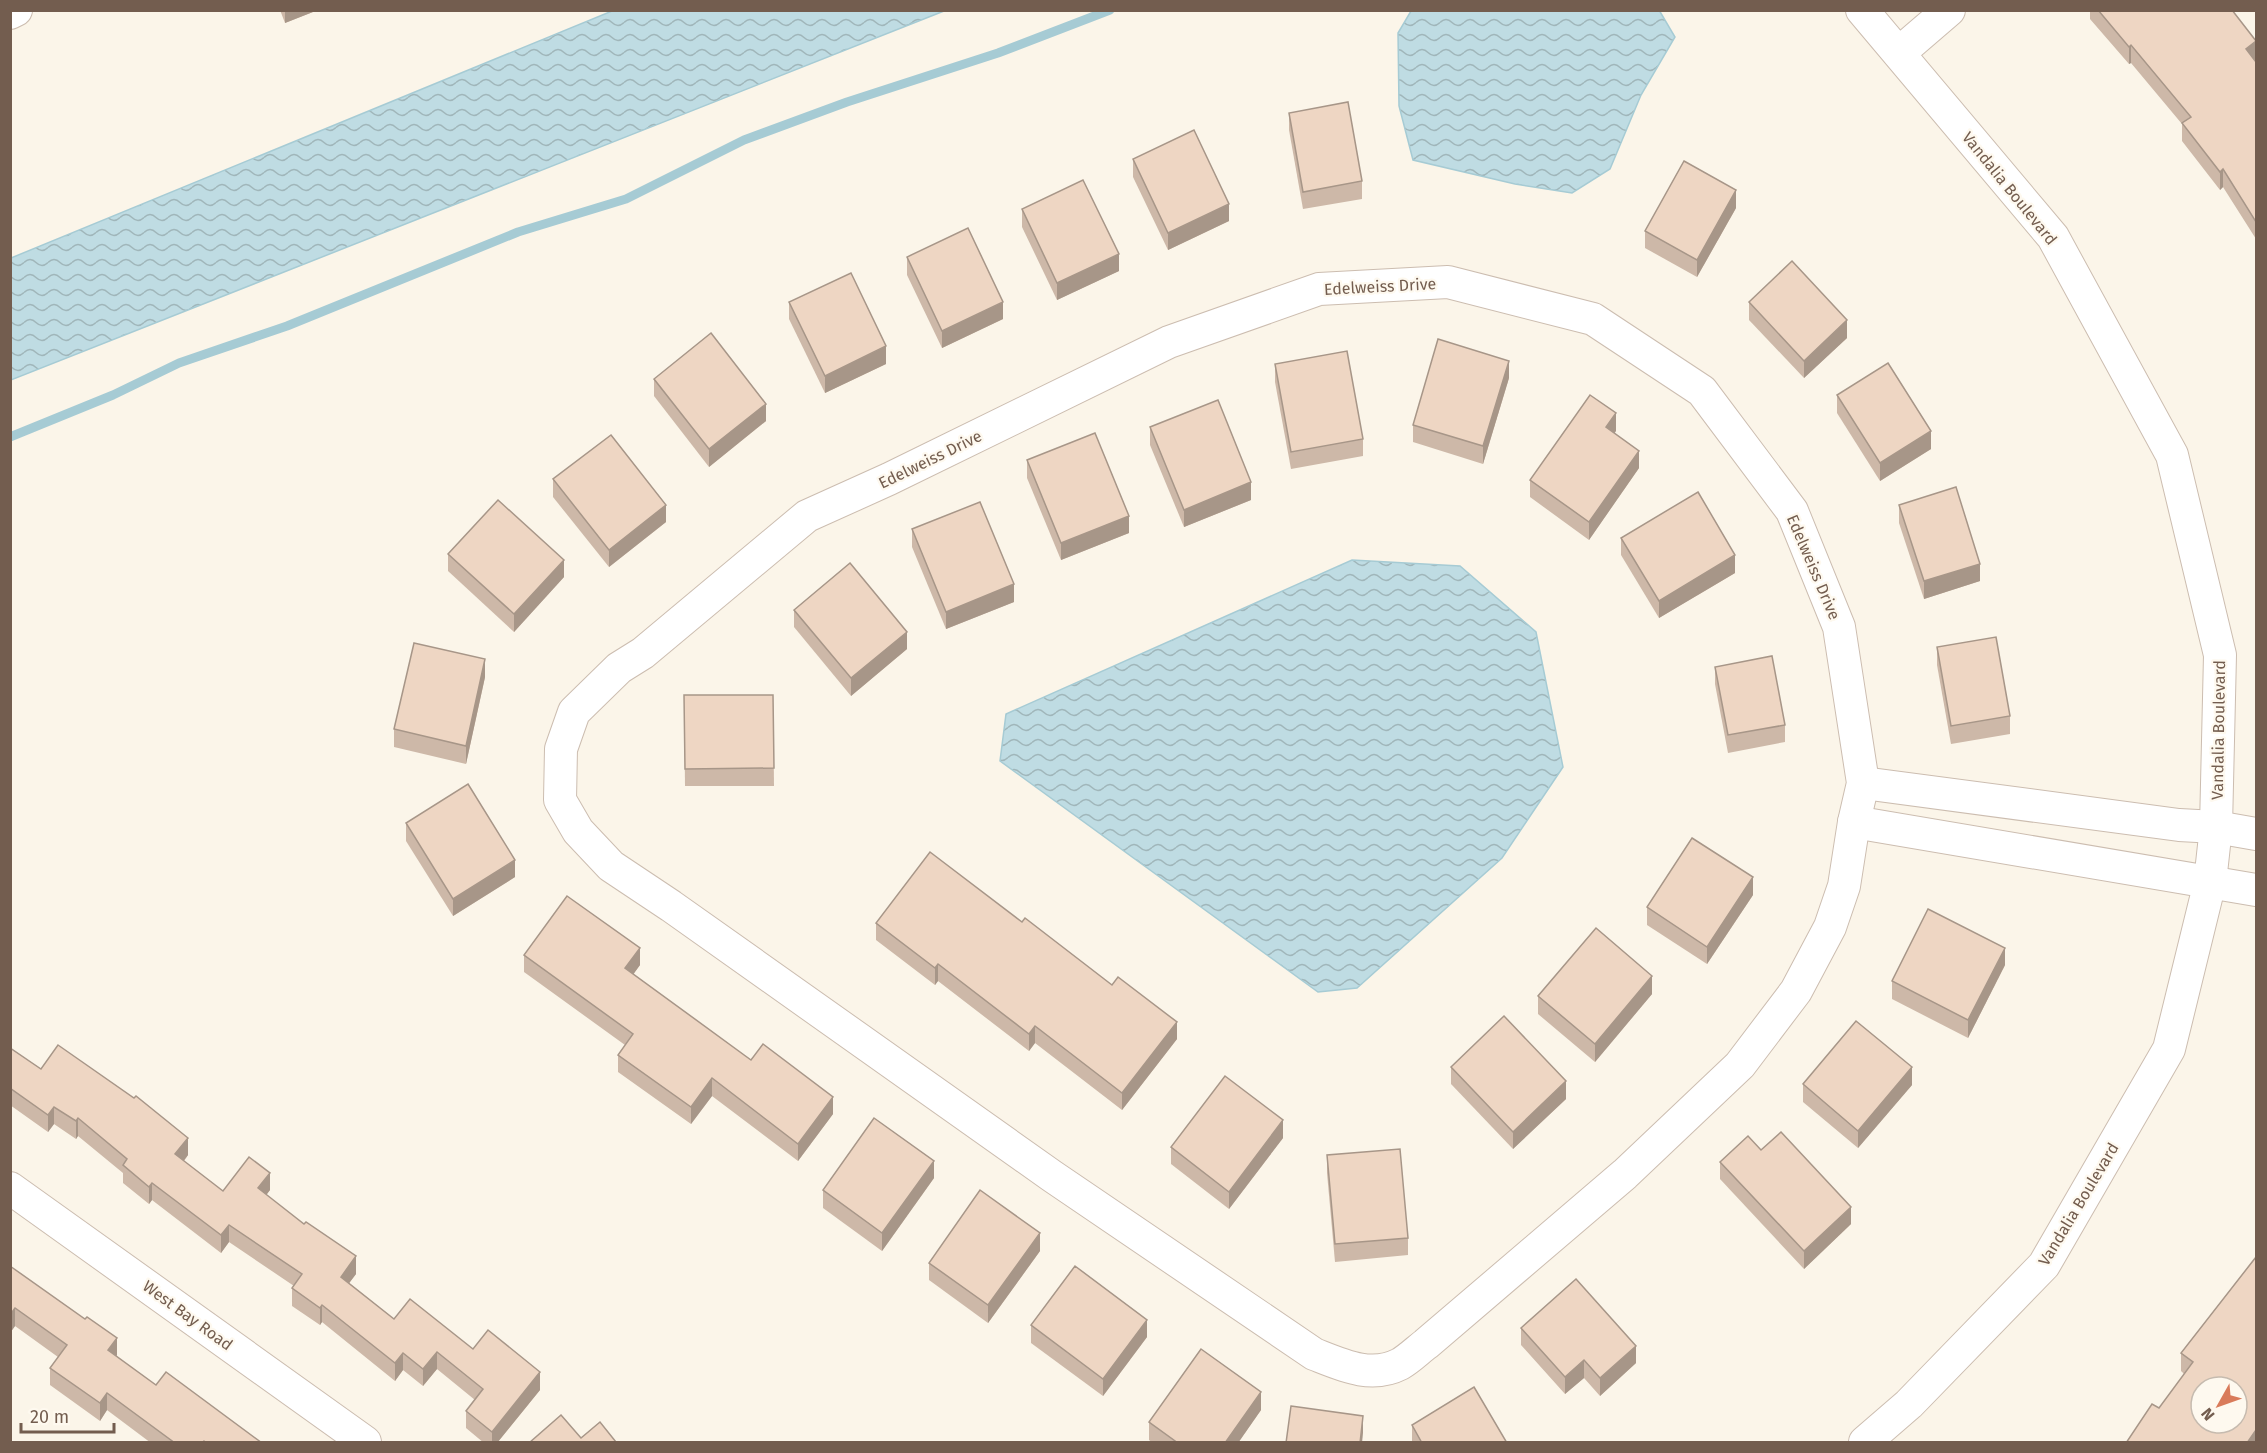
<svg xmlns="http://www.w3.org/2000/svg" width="2267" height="1453" viewBox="0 0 2267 1453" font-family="'Fira Sans',sans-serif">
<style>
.water{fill:url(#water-waves);stroke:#a6cbd4;stroke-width:1.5}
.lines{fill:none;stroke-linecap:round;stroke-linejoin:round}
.stream{stroke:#a6cbd4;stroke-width:9}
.minor-casing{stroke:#ccbdb0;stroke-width:34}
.minor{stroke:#fff;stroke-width:32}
.wall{fill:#cdb8a8}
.shaded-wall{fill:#a79688}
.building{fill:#eed6c3;stroke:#a79688;stroke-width:1.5;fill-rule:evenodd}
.labels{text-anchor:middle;stroke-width:4.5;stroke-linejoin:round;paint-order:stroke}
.street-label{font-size:16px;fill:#735d4f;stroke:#fef9ef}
</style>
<defs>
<pattern id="water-waves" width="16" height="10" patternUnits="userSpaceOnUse" patternTransform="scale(1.5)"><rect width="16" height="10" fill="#bfdce3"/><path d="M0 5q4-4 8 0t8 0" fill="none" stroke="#a0b6ba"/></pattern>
</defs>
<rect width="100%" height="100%" fill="#fbf5e9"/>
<!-- water -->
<g class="water">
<polygon points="1659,10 1675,37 1641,95 1610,169 1572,193 1515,184 1413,160 1399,106 1398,33 1411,11"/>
<polygon points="612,11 944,11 11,380 11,258"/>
<polygon points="1352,560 1460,566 1536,632 1563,767 1502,858 1357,988 1318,992 1000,761 1006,714"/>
</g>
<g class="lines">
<!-- stream -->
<polyline class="stream" points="10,437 113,395 179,363 287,326 518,232 626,199 744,140 847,102 998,53 1110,10"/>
<!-- minor casing -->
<g class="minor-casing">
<g id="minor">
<polyline points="1862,10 2053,237 2172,455 2220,655 2216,827 2210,882 2169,1049 2044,1265 1909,1404 1865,1442"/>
<polyline points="10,13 16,10"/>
<polyline points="1899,53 1949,10"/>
<path d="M1448,282L1593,319L1702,391L1792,511L1839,627L1863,783L1854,822L1844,886L1830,927L1796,991L1740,1065L1625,1174L1426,1344C1418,1350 1409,1359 1400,1364C1371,1379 1342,1365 1314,1354L1052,1176L671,906L611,866L578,831L560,800L561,749L574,712L619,668L643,653L807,516L889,479L1169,342L1319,289Z"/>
<polyline points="1863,783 2179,825 2216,827 2256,834"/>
<polyline points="1854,822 2256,890"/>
<polyline points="10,1188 365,1442"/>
</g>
</g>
<!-- minor -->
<use href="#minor" class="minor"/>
</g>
<!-- wall -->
<g class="wall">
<polygon points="280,10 318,10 285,23"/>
<polygon points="2090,10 2232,10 2256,58 2255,60 2256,62 2256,239 2223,187 2220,190 2182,141 2182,124 2131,63 2129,64 2090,19"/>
<polygon points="1289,113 1362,181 1362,199 1303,209 1289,130"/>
<polygon points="1133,159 1229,221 1168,250 1133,177"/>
<polygon points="1736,208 1697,277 1645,248 1645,231"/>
<polygon points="1022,209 1119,271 1057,300 1022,227"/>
<polygon points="907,257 1003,319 942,348 907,275"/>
<polygon points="789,302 886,364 825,393 789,319"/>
<polygon points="1749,302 1847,338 1804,378 1749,320"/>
<polygon points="1275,364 1363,439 1363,456 1291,469 1275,382"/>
<polygon points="1509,378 1483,464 1413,442 1413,425"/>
<polygon points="654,379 766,421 709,467 654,396"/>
<polygon points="1837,395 1931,449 1880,481 1837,413"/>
<polygon points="1150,427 1251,500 1184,527 1150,445"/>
<polygon points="1616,431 1614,433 1639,468 1589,540 1530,497 1530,480"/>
<polygon points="1027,460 1129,533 1061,560 1027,478"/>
<polygon points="553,479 666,522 609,567 553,497"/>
<polygon points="1899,505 1980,581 1924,599 1899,523"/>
<polygon points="912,529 1014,602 946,629 912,547"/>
<polygon points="1621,538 1735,573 1659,618 1621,555"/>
<polygon points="448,554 564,577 514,632 448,571"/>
<polygon points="794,610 907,649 851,696 794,627"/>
<polygon points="1937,647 2010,716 2010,734 1951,744 1937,665"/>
<polygon points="1715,667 1785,725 1785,742 1728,753 1715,684"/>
<polygon points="485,677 466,764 394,747 394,729"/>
<polygon points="684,695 773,695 774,786 685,786"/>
<polygon points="406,823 515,877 453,916 406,841"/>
<polygon points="1753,895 1707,964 1647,925 1647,907"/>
<polygon points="876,923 1177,1039 1122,1110 1035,1043 1029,1051 938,981 935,985 876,940"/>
<polygon points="524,955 640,965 633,974 751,1060 833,1114 798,1161 712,1096 691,1124 618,1072 618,1055 625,1045 524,972"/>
<polygon points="2005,965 1968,1038 1892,999 1892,981"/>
<polygon points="1652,994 1595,1062 1538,1014 1538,996"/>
<polygon points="10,1048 41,1069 188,1155 184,1161 223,1191 270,1190 266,1195 356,1274 349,1283 394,1319 473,1349 540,1390 497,1443 484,1443 466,1428 466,1411 475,1400 437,1369 423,1386 403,1370 395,1381 322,1322 320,1325 292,1306 292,1288 294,1286 229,1242 221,1253 152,1200 149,1204 123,1183 123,1173 78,1136 76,1139 54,1124 48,1132 10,1105"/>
<polygon points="1451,1067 1566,1099 1513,1149 1451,1084"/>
<polygon points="1803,1084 1912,1085 1858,1148 1803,1102"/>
<polygon points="1283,1138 1229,1209 1171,1164 1171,1147"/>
<polygon points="1761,1150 1851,1224 1804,1269 1720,1179 1720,1162"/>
<polygon points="1327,1155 1408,1238 1408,1255 1335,1262 1327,1173"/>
<polygon points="934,1178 882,1251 823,1208 823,1190"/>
<polygon points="1040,1251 988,1323 929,1280 929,1263"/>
<polygon points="2256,1257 2256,1443 2181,1371 2181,1353"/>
<polygon points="10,1266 117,1355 116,1356 156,1385 254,1437 262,1443 151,1443 107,1410 100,1421 50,1385 50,1368 58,1357 15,1326 10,1333"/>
<polygon points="1031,1325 1147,1337 1103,1396 1031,1343"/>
<polygon points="1521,1328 1636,1363 1600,1396 1584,1378 1565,1394 1521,1345"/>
<polygon points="1261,1410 1238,1443 1153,1443 1149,1440 1149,1422"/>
<polygon points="1412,1425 1507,1443 1412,1443"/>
</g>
<!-- shaded-wall -->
<g class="shaded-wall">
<polygon points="285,10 318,10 285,23"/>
<polygon points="2256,41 2256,58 2246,66 2246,49"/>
<polygon points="2131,45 2131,63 2129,64 2129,47"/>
<polygon points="2223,169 2223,187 2220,190 2220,172"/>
<polygon points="1736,190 1736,208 1697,277 1697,260"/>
<polygon points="1229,204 1229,221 1168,250 1168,233"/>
<polygon points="1119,254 1119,271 1057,300 1057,283"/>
<polygon points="1003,302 1003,319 942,348 942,331"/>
<polygon points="1847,320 1847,338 1804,378 1804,361"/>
<polygon points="886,346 886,364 825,393 825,376"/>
<polygon points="1509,361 1509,378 1483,464 1483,446"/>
<polygon points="766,404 766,421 709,467 709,449"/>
<polygon points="1616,413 1616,431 1606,445 1606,427"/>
<polygon points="1931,431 1931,449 1880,481 1880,463"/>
<polygon points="1639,451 1639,468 1589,540 1589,522"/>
<polygon points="1251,482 1251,500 1184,527 1184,510"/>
<polygon points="666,505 666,522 609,567 609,550"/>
<polygon points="1129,516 1129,533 1061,560 1061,543"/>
<polygon points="1735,555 1735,573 1659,618 1659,601"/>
<polygon points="564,560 564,577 514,632 514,614"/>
<polygon points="1980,564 1980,581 1924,599 1924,581"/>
<polygon points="1014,584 1014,602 946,629 946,612"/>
<polygon points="907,632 907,649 851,696 851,678"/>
<polygon points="485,659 485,677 466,764 466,746"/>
<polygon points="515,860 515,877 453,916 453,899"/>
<polygon points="1753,877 1753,895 1707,964 1707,947"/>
<polygon points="640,948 640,965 625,986 625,968"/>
<polygon points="2005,948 2005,965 1968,1038 1968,1020"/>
<polygon points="938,964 938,981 935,985 935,968"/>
<polygon points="1652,976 1652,994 1595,1062 1595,1044"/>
<polygon points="1177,1022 1177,1039 1122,1110 1122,1093"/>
<polygon points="12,1025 12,1043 10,1046 10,1028"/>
<polygon points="1035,1026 1035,1043 1029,1051 1029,1034"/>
<polygon points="1912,1067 1912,1085 1858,1148 1858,1131"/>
<polygon points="712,1078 712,1096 691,1124 691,1107"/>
<polygon points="1566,1081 1566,1099 1513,1149 1513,1132"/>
<polygon points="833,1097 833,1114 798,1161 798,1144"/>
<polygon points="54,1107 54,1124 48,1132 48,1115"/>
<polygon points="78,1118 78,1136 76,1139 76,1121"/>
<polygon points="1283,1120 1283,1138 1229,1209 1229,1192"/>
<polygon points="188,1138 188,1155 175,1172 175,1154"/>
<polygon points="934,1161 934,1178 882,1251 882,1233"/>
<polygon points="270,1173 270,1190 258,1206 258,1188"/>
<polygon points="152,1183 152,1200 149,1204 149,1187"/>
<polygon points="1851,1207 1851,1224 1804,1269 1804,1251"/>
<polygon points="229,1225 229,1242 221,1253 221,1235"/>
<polygon points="1040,1233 1040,1251 988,1323 988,1305"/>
<polygon points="356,1256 356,1274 341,1294 341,1277"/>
<polygon points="322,1305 322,1322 320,1325 320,1308"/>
<polygon points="15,1308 15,1326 10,1333 10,1315"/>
<polygon points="1147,1320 1147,1337 1103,1396 1103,1379"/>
<polygon points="117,1338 117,1355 108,1368 108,1350"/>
<polygon points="1636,1346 1636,1363 1600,1396 1600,1378"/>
<polygon points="437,1352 437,1369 423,1386 423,1369"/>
<polygon points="403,1353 403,1370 395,1381 395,1363"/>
<polygon points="1584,1360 1584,1378 1565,1394 1565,1377"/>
<polygon points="540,1372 540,1390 497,1443 492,1443 492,1432"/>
<polygon points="1261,1392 1261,1410 1238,1443 1225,1443"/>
<polygon points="107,1393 107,1410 100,1421 100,1403"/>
<polygon points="1363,1416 1363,1433 1362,1443 1360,1443"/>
<polygon points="2256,1430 2256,1443 2247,1443"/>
</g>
<!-- building -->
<g class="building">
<polygon points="2098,10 2232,10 2256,41 2246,49 2256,62 2256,222 2223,169 2220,172 2182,123 2191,117 2131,45 2129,47"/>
<polygon points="1348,102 1362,181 1303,192 1289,113"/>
<polygon points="1194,130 1229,204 1168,233 1133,159"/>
<polygon points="1684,161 1736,190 1697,260 1645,231"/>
<polygon points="1083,180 1119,254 1057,283 1022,209"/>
<polygon points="968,228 1003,302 942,331 907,257"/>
<polygon points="1792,261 1847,320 1804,361 1749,302"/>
<polygon points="851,273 886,346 825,376 789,302"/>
<polygon points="711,333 766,404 709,449 654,379"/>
<polygon points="1438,339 1509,361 1483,446 1413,425"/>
<polygon points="1347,351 1363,439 1291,452 1275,364"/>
<polygon points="1888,363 1931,431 1880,463 1837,395"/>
<polygon points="1590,395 1616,413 1606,427 1639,451 1589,522 1530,480"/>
<polygon points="1218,400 1251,482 1184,510 1150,427"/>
<polygon points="1095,433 1129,516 1061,543 1027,460"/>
<polygon points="611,435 666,505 609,550 553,479"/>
<polygon points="1956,487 1980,564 1924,581 1899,505"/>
<polygon points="1698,492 1735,555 1659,601 1621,538"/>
<polygon points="498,500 564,560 514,614 448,554"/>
<polygon points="980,502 1014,584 946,612 912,529"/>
<polygon points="850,563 907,632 851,678 794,610"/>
<polygon points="1996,637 2010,716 1951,726 1937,647"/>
<polygon points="414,643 485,659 466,746 394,729"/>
<polygon points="1772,656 1785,725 1728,735 1715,667"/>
<polygon points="684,695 773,695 774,768 685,769"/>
<polygon points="468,784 515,860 453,899 406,823"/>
<polygon points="1692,838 1753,877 1707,947 1647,907"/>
<polygon points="930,852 1022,922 1025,918 1112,985 1118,977 1177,1022 1122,1093 1035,1026 1029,1034 938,964 935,968 876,923"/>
<polygon points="567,896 640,948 625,968 751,1060 763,1044 833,1097 798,1144 712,1078 691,1107 618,1055 633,1034 524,955"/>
<polygon points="1928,909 2005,948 1968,1020 1892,981"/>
<polygon points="1596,928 1652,976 1595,1044 1538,996"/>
<polygon points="1504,1016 1566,1081 1513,1132 1451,1067"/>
<polygon points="1856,1021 1912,1067 1858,1131 1803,1084"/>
<polygon points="58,1045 134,1098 136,1096 188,1138 175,1154 223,1191 249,1157 270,1173 258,1188 304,1224 306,1222 356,1256 341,1277 394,1319 410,1299 473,1349 488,1330 540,1372 492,1432 466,1411 483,1389 437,1352 423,1369 403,1353 395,1363 322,1305 320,1308 292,1288 302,1274 229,1225 221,1235 152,1183 149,1187 123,1165 127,1159 78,1118 76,1121 54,1107 48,1115 10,1088 10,1048 41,1069"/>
<polygon points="1225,1076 1283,1120 1229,1192 1171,1147"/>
<polygon points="874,1118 934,1161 882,1233 823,1190"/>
<polygon points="1781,1132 1851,1207 1804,1251 1720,1162 1748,1136 1761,1150"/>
<polygon points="1400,1149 1408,1238 1335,1244 1327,1155"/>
<polygon points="980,1190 1040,1233 988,1305 929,1263"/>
<path d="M2256,1257V1430L2247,1443H2126L2152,1404L2159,1408L2193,1362L2181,1353ZM2201,1387H2237V1423H2201Z"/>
<polygon points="10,1266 85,1319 87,1317 117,1338 108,1350 156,1385 166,1372 262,1443 207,1443 204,1441 203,1443 175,1443 107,1393 100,1403 50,1368 67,1345 15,1308 10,1315"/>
<polygon points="1075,1266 1147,1320 1103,1379 1031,1325"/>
<polygon points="1576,1279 1636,1346 1600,1378 1584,1360 1565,1377 1521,1328"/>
<polygon points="1201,1349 1261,1392 1225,1443 1178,1443 1149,1422"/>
<polygon points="1474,1387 1507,1443 1422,1443 1412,1425"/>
<polygon points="1291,1406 1363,1416 1360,1443 1286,1443"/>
<polygon points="561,1415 581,1438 600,1422 616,1442 529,1443"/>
</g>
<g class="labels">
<!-- street labels -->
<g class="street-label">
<text transform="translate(2010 188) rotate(51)" y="6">Vandalia Boulevard</text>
<text transform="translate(1380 286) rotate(-3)" y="6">Edelweiss Drive</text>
<text transform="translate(930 459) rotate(-26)" y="6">Edelweiss Drive</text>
<text transform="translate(1814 567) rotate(67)" y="6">Edelweiss Drive</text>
<text transform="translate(2218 730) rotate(-89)" y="6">Vandalia Boulevard</text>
<text transform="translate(2078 1204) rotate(-59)" y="6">Vandalia Boulevard</text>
<text transform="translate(188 1315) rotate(36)" y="6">West Bay Road</text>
</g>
</g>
<!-- border -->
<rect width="2267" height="1453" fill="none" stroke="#735d4f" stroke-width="24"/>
<!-- north arrow -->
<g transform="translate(2219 1405) rotate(230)"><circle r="28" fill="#fef9ef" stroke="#c6bbaf" stroke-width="1.5"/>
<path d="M0-4.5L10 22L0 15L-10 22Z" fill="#d97b5a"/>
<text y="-9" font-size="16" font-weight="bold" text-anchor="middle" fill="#735d4f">N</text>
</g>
<!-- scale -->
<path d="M21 1423v9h93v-9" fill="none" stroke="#735d4f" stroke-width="3"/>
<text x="30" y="1423" font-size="18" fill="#735d4f" stroke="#fef9ef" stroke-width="4.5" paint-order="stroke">20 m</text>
</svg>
